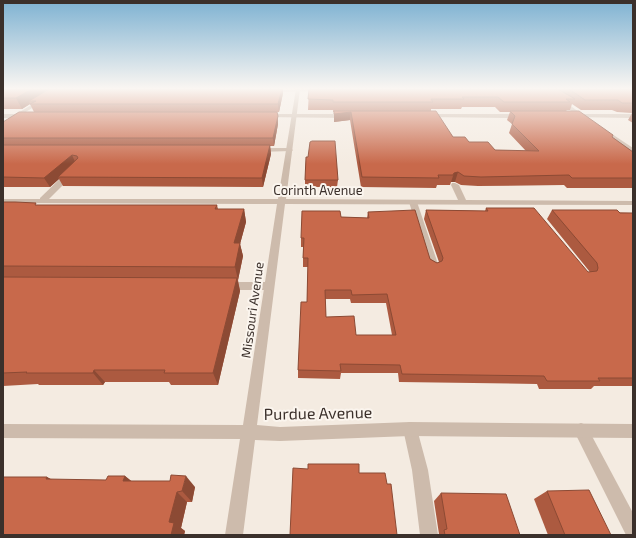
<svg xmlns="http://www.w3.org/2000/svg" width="636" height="538" viewBox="0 0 636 538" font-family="'Exo 2',sans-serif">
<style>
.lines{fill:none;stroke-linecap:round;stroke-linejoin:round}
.service{fill:#cdbbac;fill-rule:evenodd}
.minor{fill:#cdbbac;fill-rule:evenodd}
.tertiary{fill:#cdbbac;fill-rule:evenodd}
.wall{fill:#ac5a40;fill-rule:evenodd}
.shaded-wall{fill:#8c4a34}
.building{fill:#c8694b;stroke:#8c4a34;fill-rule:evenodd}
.labels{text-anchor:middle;stroke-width:4;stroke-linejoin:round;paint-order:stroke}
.street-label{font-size:13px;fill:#3b302b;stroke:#fbf5ee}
.near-street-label{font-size:16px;fill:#3b302b;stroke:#fbf5ee}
</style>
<rect width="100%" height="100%" fill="#f4ebe1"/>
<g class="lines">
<!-- service -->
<g class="service">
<polygon points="322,89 323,90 321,91 271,92 269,91 271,90"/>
<polygon points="290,148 293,150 292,151 257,152 254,150 257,148"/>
<polygon points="67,172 74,174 46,202 40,202 40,198"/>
<polygon points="452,183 455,183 459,185 467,202 466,204 460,204 459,202 451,185"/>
<polygon points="410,200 416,200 417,202 439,267 438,269 434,270 429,267 409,202"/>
<polygon points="227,282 269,282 273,283 274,286 273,289 269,290 227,290 223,289 222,286 223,283"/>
<polygon points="410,422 415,424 417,429 428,470 438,535 420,535 412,470 403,429 405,424"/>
<polygon points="581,423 586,425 633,513 633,535 626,535 576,435 574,430 576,425"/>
</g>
<!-- minor -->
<g class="minor">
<polygon points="58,89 63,89 3,126 3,122"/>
<polygon points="296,89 300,89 286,199 633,201 633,205 285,204 257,425 280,427 410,422 633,424 633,438 410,436 280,441 255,440 243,535 225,535 240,439 3,438 3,424 243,425 277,204 3,203 3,199 278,199"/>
<polygon points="543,89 548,89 587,118 587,120 583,120"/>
<polygon points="608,134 612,134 633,148 633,153 608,136"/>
</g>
<!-- tertiary -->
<g class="tertiary">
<polygon points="3,114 25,114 28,116 25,118 3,118"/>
<polygon points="265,114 347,114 350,116 347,118 263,117 263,115"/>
<polygon points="427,114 521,114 524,116 521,118 425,117 425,115"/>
<polygon points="573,114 633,114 633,118 571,117 570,116"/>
</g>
</g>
<!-- wall -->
<g class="wall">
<polygon points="3,89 283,93 279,112 277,112 278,124 274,146 270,146 271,154 263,187 63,186 59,179 50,187 3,187 3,122 34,112 30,104 22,109 3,109"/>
<path d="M309,89H633V123L628,120L632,113L617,112L612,110H581L572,104L570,110H567L566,111L612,137L633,152V188H567L564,185L478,186L461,185L455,182H451L450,185H437L436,188L361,187L350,120L334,122V112H333V110H308ZM462,107H495L500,112H510L507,120L512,124L509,133L526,151L495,150L453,137L431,111V109H461Z"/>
<polygon points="308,157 338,180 337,187 305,187 305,180"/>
<polygon points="3,202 37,205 217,205 218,209 244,209 246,222 240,244 243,256 238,280 240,291 218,385 171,385 169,382 105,382 103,385 39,385 38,384 3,386"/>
<path d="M486,208L588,272H590L547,219L552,210L633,213V386H594L591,389H539L537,384L399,382L398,373H341L340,379L298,378V370L307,302L308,267H303V247H301V238L341,217L367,218L368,212L430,259L437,263L439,262L424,219L426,210L485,211ZM325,299H350L351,303H386L392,335H356L326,317Z"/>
<polygon points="125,476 131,481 195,487 192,502 187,502 181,528 185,531 184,535 3,535 47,477 52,480 106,480"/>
<polygon points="547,491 611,535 548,535 534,499"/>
<polygon points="441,493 520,535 439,535 439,534 434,501"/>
</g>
<!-- shaded-wall -->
<g class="shaded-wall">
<polygon points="32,89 55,89 29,101 30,104 22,109 16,98"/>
<polygon points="282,89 283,89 283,93 279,112 278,104"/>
<polygon points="351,112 350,120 334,122 334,114"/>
<polygon points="278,116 278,124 274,146 273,138"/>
<polygon points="270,145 271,154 263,187 262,178"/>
<polygon points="72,155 76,164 58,177 59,179 50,187 44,178"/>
<polygon points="458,172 455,182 451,182 450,185 454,173"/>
<polygon points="244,209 246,222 240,244 243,256 238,280 235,267 234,243"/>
<polygon points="237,278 240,291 218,385 213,373"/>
<polygon points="94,370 105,382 103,385 93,373"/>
<polygon points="125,476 139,487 123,481"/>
<polygon points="186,476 195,487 192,502 182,491"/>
<polygon points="47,477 67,488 46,479"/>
<polygon points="177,492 187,502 181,528 185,531 184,535 171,535 169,522"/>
</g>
<!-- building -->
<g class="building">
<polygon points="3,89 32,89 16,98 3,98"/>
<polygon points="49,89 282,89 278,104 30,104 36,101 29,101"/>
<polygon points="309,89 558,89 575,99 566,99 570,102 504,102 498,97 462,97 464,99 431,99 433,102 333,102 333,100 308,99"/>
<polygon points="569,89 633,89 633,103 622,103 618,100 585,100"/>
<polygon points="334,111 436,111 453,137 465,137 469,142 488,142 495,150 539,151 512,124 515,116 510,111 579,111 613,135 612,137 633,152 633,178 572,178 569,175 481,177 464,176 458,172 454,173 453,175 438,175 439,178 362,177 351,112 334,114"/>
<polygon points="19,112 277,112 278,116 273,138 3,138 3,122"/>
<polygon points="312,141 335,141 338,180 305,180 306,157 308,157 310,142"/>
<polygon points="3,145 270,145 262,178 58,177 78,158 77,156 72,155 44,178 3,177"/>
<polygon points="3,202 15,202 36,203 35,205 217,205 215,209 244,209 234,243 240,243 235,267 3,266"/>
<path d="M486,208H534L588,272L597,271L598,268L597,263L552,210H617L620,213H633V378H598L600,381H547L544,376L402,374L400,365L340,364L341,371L298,370L301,302H307L308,258H303L304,238H301L302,211H340L341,217L369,218L368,212L415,210L430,259L437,263L442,261L443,258L426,210L488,211ZM325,290H351L352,295L387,294L396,335H356L354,316L326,317Z"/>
<polygon points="3,277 237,278 213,373 164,373 165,370 94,370 93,373 26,373 27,372 3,373"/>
<polygon points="308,464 359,464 359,473 385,473 387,484 391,484 397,535 290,535 293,468 308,469"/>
<polygon points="171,475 186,476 182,491 177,492 169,522 174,523 171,535 3,535 3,477 47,477 46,479 106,480 108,476 125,476 123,481 170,481"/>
<polygon points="589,490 611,535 565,535 547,491"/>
<polygon points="441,493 506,494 520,535 445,535 444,530 447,529"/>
</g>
<!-- sky -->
<linearGradient id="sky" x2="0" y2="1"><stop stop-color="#7eb2d2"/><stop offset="0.54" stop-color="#faf6f2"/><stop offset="1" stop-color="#faf6f2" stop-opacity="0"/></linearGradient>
<rect width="636" height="164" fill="url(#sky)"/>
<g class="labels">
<!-- street labels -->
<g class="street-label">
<text x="318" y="195">Corinth Avenue</text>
<text transform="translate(252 310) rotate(-82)" y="5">Missouri Avenue</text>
</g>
<!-- near-street labels -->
<g class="near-street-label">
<text transform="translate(318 413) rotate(-1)" y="6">Purdue Avenue</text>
</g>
</g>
<!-- border -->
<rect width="636" height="538" fill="none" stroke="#3b302b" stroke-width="8"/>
</svg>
